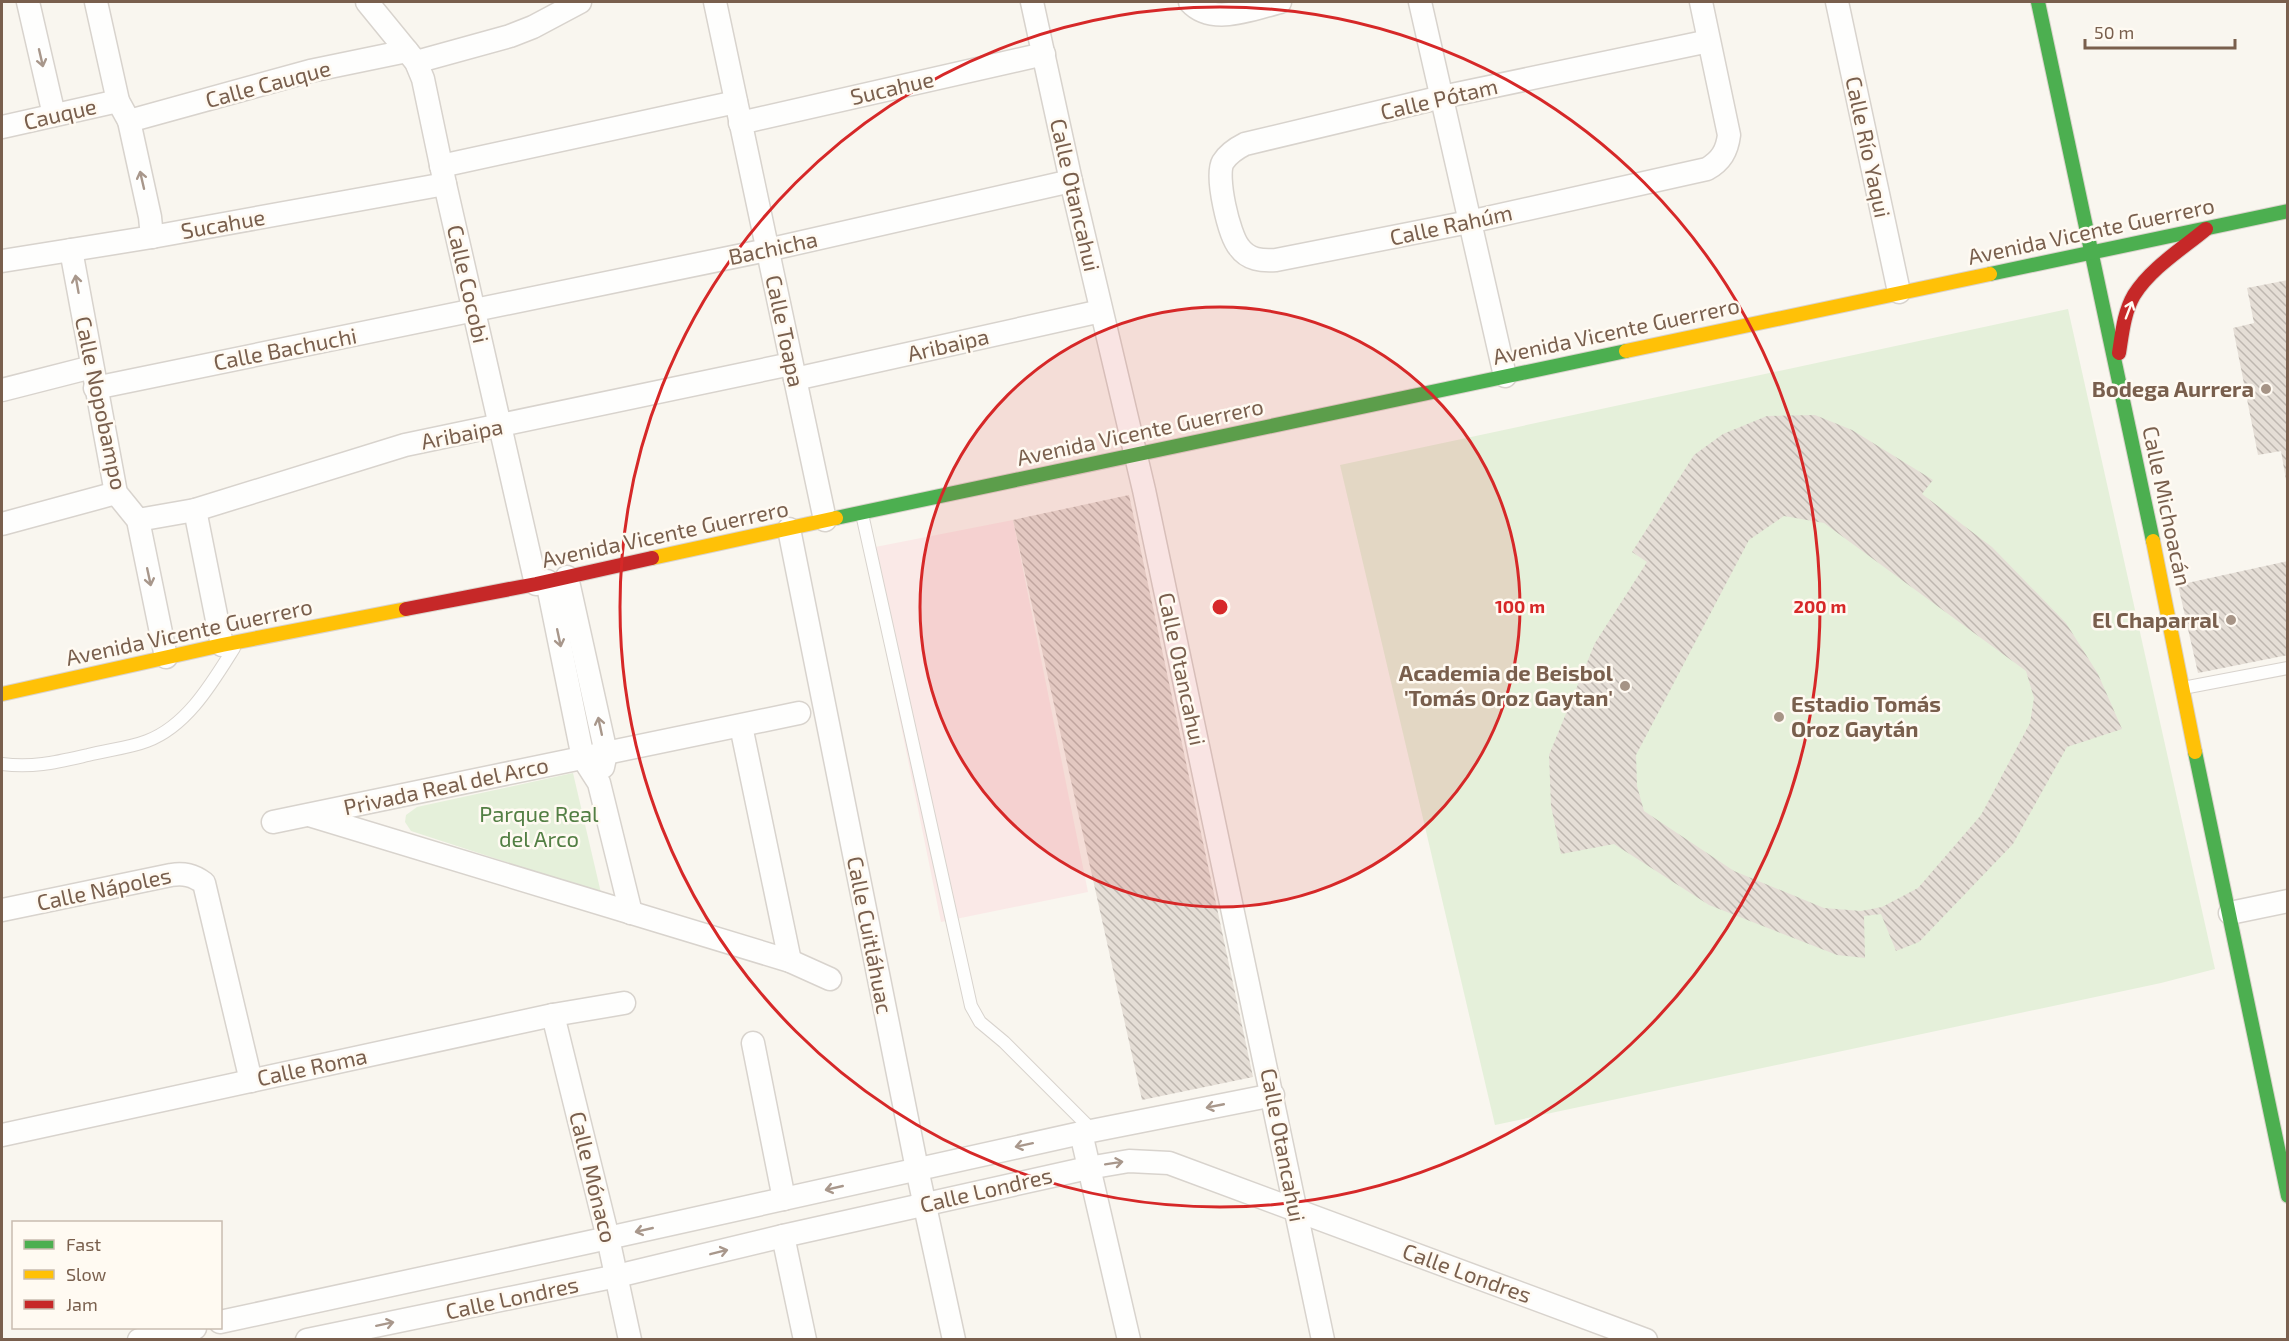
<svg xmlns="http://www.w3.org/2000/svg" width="2289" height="1341" viewBox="0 0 2289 1341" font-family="'Exo 2',sans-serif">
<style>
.medical{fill:#fae9e7}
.park{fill:#e5f0da}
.building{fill:url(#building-back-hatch);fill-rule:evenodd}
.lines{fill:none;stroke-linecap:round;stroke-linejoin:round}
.lane-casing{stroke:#d8d3cd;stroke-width:14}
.street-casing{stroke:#d8d3cd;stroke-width:25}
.fast-casing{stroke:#dad3cc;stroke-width:16}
.slow-casing{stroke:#dad3cc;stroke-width:16}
.jam-casing{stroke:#dad3cc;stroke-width:16}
.lane{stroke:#fefefd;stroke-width:12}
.street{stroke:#fefefd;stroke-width:22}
.fast{stroke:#4caf50;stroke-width:14}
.slow{stroke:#ffc107;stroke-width:14}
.jam{stroke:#c62828;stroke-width:14}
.oneway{stroke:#a8978b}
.oneway2{stroke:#fffaf2}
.ring{fill:none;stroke:#d62828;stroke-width:3}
.poi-dot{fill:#a69486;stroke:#fffaf2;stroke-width:2}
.labels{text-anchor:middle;stroke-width:5;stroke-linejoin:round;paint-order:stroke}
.street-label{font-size:22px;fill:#795f4d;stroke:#fffaf2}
.poi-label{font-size:22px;font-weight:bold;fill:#795f4d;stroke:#fffaf2;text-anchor:end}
.park-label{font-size:22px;fill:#537f44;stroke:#fffaf2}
.centre{fill:#d62828;stroke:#fffaf2;stroke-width:3}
.ring-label{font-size:18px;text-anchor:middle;font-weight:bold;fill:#d62828;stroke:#fffaf2;stroke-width:5;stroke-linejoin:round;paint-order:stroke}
</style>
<defs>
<pattern id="building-back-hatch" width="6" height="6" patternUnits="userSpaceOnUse" patternTransform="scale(1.5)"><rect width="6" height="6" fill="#e5ded6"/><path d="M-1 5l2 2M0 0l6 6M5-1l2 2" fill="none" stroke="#beb7b0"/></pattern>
</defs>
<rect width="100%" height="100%" fill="#f9f6ef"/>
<!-- medical -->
<polygon class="medical" points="1013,520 1088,892 941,922 865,549"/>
<!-- park -->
<g class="park">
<polygon points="2068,309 2215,969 2161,983 1495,1125 1340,465"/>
<polygon points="573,773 601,893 411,831 405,822 406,815 417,807"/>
</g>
<!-- building -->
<g class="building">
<polygon points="2288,280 2288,480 2286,480 2281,451 2258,455 2233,328 2254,323 2247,288"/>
<path d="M1815,415L1852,430L1933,480L1922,494L1992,547L2066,623L2098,674L2122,729L2067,747L2013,844L1919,942L1896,951L1881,914L1864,916L1865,958L1837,955L1709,905L1614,844L1561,854L1551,806L1549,755L1595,643L1647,562L1632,552L1694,455L1723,434L1767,416ZM1784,516L1824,523L2026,671L2034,698L2030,723L1981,815L1918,888L1882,907L1861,911L1824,908L1734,871L1644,811L1637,786L1636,755L1749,540Z"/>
<polygon points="1129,495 1253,1077 1142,1100 1013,520"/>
<polygon points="2288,561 2288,655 2198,673 2178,585"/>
</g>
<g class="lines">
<!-- lane casing -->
<g class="lane-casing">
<g id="lane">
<polyline points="862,514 971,1006 980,1022 1004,1042 1092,1130"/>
<polyline points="2183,688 2288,668"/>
<path d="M2,764C34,768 57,762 88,755C107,750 129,748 147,741C187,726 212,683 234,648"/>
</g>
</g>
<!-- street casing -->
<g class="street-casing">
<g id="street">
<polyline points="28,2 54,115"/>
<polyline points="96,2 118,101 129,121 150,217 152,237"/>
<polyline points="367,2 416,62 423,79 445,184 536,584"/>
<polyline points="715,2 825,520"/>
<polyline points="1032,2 1071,181 1144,490 1323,1340"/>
<path d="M1190,2C1212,26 1252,9 1280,2"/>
<polyline points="1420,2 1505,376"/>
<path d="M1701,2L1729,135C1727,151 1721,161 1707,169L1469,222L1276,260C1262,261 1248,260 1239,247C1229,235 1215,176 1223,162C1228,154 1237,148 1245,144L1442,97L1709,41"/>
<polyline points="1837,2 1899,292"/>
<polyline points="416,62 510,36 533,27 580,2"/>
<polyline points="129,121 310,71 407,51"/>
<polyline points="740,123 1044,54"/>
<polyline points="2,127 118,101"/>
<polyline points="441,166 736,102"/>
<polyline points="71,250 116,493 138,520 166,657"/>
<polyline points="2,261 152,237 445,184"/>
<polyline points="795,379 1101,311"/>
<polyline points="95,388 767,250 1071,181"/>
<polyline points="2,390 92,367"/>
<polyline points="195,510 222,645"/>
<polyline points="138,520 195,510 405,445 791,364"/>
<polyline points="2,524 116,493"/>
<polyline points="789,529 917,1169 954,1340"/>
<polyline points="567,577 606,753 603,767"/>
<polyline points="547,581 583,758 599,783 631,913"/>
<polyline points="741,726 790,961"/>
<polyline points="309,815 790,961 830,979"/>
<polyline points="273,822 799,713"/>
<path d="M2,910L171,875C184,873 193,875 204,883L251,1081"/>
<polyline points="2230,913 2288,901"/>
<polyline points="553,1015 608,1238 630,1340"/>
<polyline points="753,1043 784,1199"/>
<polyline points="1081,1133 1129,1340"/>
<polyline points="2,1135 553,1015 624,1003"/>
<polyline points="783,1236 805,1340"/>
<polyline points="220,1322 608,1238 1081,1133 1273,1095"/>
<polyline points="139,1340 195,1328"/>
<polyline points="307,1340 617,1276 783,1236 1088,1168 1129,1161 1169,1163 1646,1340"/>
</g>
</g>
<!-- fast casing -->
<g class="fast-casing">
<g id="fast">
<polyline points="2038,2 2153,541"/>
<polyline points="1990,274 2288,211"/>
<polyline points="836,518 1626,351"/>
<polyline points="2195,752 2288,1196"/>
</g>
</g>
<!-- slow casing -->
<g class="slow-casing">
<g id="slow">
<polyline points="1626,351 1990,274"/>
<polyline points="2153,541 2195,752"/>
<polyline points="652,558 836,518"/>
<polyline points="2,694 222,645 406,609"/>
</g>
</g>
<!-- jam casing -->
<g class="jam-casing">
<g id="jam">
<path d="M2119,353C2122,334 2124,312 2134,295C2151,268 2182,249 2206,229"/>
<polyline points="406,609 536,584 652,558"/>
</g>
</g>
<!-- lane -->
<use href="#lane" class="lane"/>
<!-- street -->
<use href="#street" class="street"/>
<!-- fast -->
<use href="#fast" class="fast"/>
<!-- slow -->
<use href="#slow" class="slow"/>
<!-- jam -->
<use href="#jam" class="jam"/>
</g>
<!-- one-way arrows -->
<defs><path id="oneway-shaft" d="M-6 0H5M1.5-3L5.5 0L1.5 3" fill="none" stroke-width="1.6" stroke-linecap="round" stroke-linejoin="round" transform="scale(1.5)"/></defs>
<g class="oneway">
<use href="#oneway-shaft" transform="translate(41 58) rotate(77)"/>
<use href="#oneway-shaft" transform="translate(142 180) rotate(-103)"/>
<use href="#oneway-shaft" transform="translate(77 284) rotate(-100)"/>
<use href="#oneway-shaft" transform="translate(149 577) rotate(78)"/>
<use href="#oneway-shaft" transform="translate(559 638) rotate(78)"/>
<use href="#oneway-shaft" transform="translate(600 726) rotate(-102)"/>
<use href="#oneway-shaft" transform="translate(1215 1106) rotate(169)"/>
<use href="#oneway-shaft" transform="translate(1024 1145) rotate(168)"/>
<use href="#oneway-shaft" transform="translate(1114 1163) rotate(-9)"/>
<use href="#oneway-shaft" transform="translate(834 1188) rotate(167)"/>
<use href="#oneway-shaft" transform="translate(644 1230) rotate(167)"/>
<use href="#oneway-shaft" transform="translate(719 1252) rotate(-14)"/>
<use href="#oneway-shaft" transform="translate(385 1324) rotate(-12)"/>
</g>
<use class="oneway2" href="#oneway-shaft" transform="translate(2129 310) rotate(-69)"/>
<!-- distance rings -->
<circle cx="1220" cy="607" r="300" fill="#d62828" fill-opacity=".12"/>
<g class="ring">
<circle cx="1220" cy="607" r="300"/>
<circle cx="1220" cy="607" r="600"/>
</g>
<!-- markers -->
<g class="poi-dot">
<circle cx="2266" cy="389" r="6"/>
<circle cx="2231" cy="620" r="6"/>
<circle cx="1625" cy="686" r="6"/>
<circle cx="1779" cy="717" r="6"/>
</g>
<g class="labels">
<!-- street labels -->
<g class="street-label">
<text transform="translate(268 84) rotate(-15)" y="8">Calle Cauque</text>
<text transform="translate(892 88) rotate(-13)" y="8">Sucahue</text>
<text transform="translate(1439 99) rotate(-13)" y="8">Calle Pótam</text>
<text transform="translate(60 114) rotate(-13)" y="8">Cauque</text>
<text transform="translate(1868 147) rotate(78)" y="8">Calle Río Yaqui</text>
<text transform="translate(1075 195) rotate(77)" y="8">Calle Otancahui</text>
<text transform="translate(223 224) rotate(-10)" y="8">Sucahue</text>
<text transform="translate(1451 225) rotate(-12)" y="8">Calle Rahúm</text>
<text transform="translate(2091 231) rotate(-12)" y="8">Avenida Vicente Guerrero</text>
<text transform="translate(773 248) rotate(-12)" y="8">Bachicha</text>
<text transform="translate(468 284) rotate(77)" y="8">Calle Cocobi</text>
<text transform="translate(785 331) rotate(78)" y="8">Calle Toapa</text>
<text transform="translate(1616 331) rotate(-12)" y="8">Avenida Vicente Guerrero</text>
<text transform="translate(948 345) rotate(-13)" y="8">Aribaipa</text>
<text transform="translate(285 349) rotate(-11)" y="8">Calle Bachuchi</text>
<text transform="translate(101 403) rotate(78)" y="8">Calle Nopobampo</text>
<text transform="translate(1140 432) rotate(-12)" y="8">Avenida Vicente Guerrero</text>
<text transform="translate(462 434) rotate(-11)" y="8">Aribaipa</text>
<text transform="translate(2167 506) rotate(78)" y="8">Calle Michoacán</text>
<text transform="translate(665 534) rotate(-12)" y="8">Avenida Vicente Guerrero</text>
<text transform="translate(189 632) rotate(-12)" y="8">Avenida Vicente Guerrero</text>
<text transform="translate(1182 669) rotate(78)" y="8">Calle Otancahui</text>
<text transform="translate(446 786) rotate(-12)" y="8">Privada Real del Arco</text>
<text transform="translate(104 889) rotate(-12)" y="8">Calle Nápoles</text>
<text transform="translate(870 935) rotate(79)" y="8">Calle Cuitláhuac</text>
<text transform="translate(312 1067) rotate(-12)" y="8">Calle Roma</text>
<text transform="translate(1283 1145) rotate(79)" y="8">Calle Otancahui</text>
<text transform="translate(593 1177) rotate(76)" y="8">Calle Mónaco</text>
<text transform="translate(986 1190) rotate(-13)" y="8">Calle Londres</text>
<text transform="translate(1467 1273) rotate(20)" y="8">Calle Londres</text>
<text transform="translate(512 1298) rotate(-12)" y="8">Calle Londres</text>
</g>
<!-- poi labels -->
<g class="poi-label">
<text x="2254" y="397">Bodega Aurrera</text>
<text x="2219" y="628">El Chaparral</text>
<text x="1613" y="681">Academia de Beisbol<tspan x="1613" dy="25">'Tomás Oroz Gaytan'</tspan></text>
<text x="1791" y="712" text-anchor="start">Estadio Tomás<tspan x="1791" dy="25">Oroz Gaytán</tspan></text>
</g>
<!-- park labels -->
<g class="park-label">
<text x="539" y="822">Parque Real<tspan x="539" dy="25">del Arco</tspan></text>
</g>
</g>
<circle cx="1220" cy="607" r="9" class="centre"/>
<g class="ring-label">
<text x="1520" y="613">100 m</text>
<text x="1820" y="613">200 m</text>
</g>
<!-- border -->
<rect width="2289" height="1341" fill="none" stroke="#795f4d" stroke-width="6"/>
<!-- legend -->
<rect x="12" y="1221" width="210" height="108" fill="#fffaf2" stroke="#c9bcb0" stroke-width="1.5"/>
<rect x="24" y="1240" width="30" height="9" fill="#4caf50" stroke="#c9bcb0" stroke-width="1.5"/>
<text x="66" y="1251" font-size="18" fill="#795f4d">Fast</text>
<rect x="24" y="1270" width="30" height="9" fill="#ffc107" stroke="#c9bcb0" stroke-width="1.5"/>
<text x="66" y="1281" font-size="18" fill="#795f4d">Slow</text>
<rect x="24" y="1300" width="30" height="9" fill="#c62828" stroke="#c9bcb0" stroke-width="1.5"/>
<text x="66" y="1311" font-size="18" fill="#795f4d">Jam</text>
<!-- scale -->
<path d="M2085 39v9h150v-9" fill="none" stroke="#795f4d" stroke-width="3"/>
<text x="2094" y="39" font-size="18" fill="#795f4d" stroke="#fffaf2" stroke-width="4.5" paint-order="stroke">50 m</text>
</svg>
